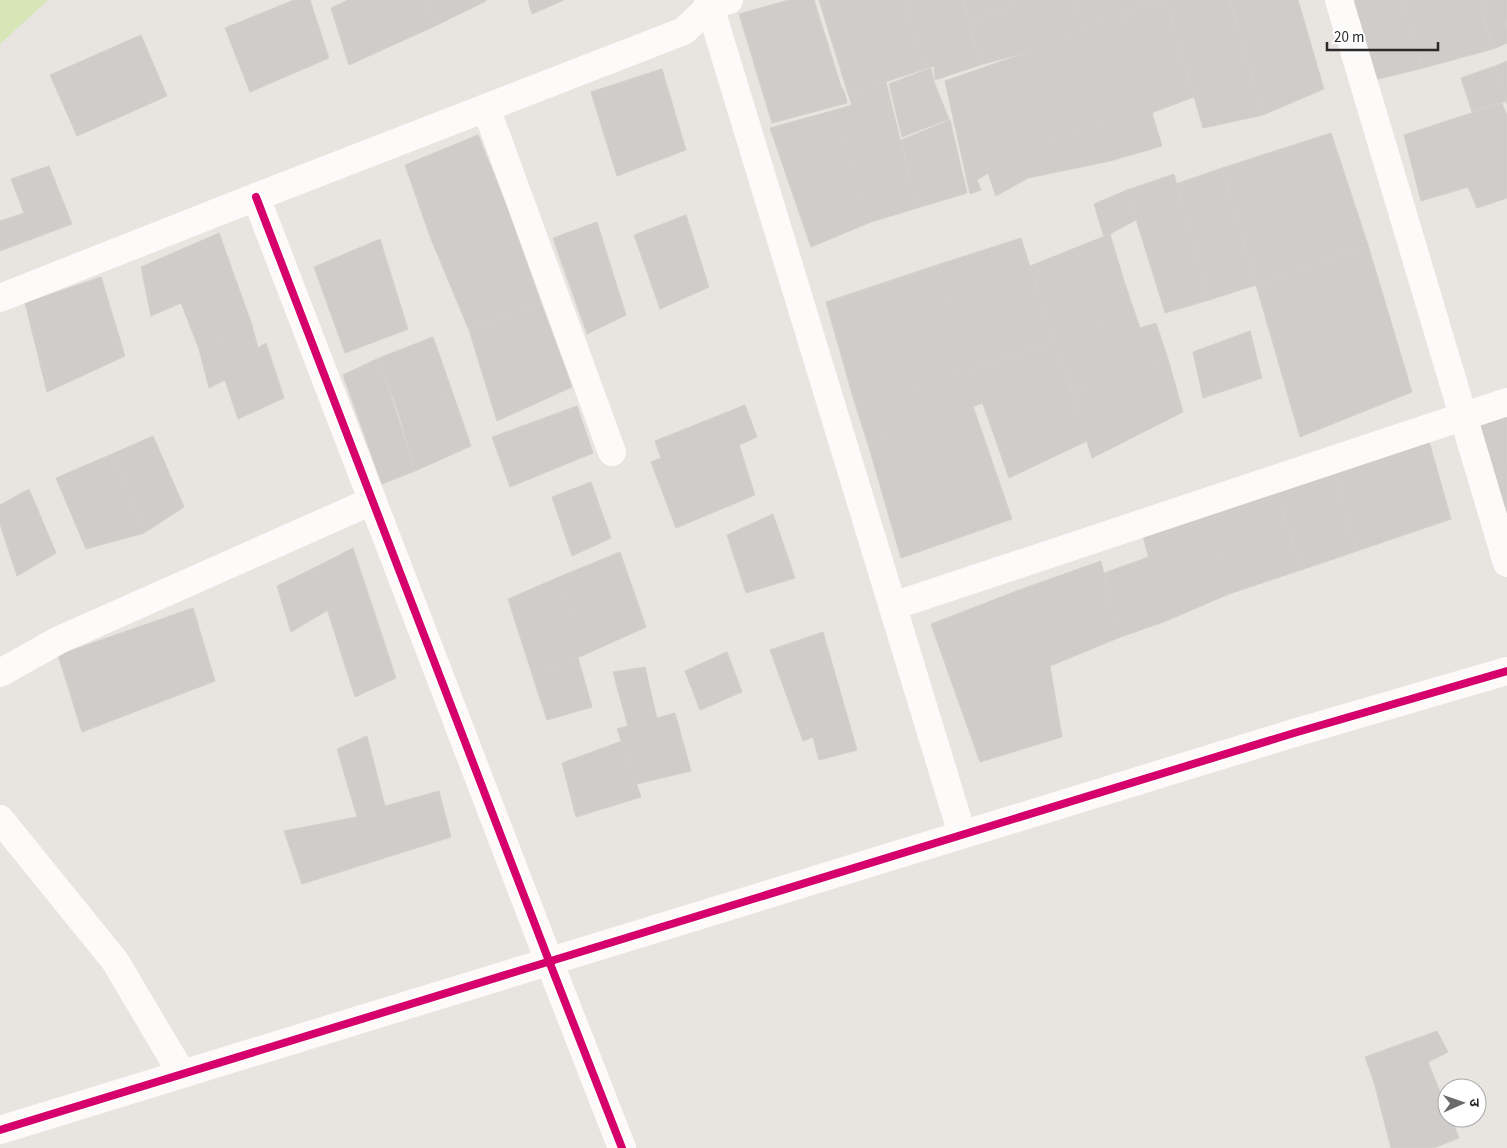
<svg xmlns="http://www.w3.org/2000/svg" width="1507" height="1148" viewBox="0 0 1507 1148" font-family="'Source Sans 3','Noto Sans Devanagari',sans-serif">
<style>
.pitch{fill:#d6e6b7}
.building{fill:#cfccc9;stroke:#d3d0cc}
.lines{fill:none;stroke-linecap:round;stroke-linejoin:round}
.street{stroke:#fcfbfa;stroke-width:28}
.secondary{stroke:#fcfbfa;stroke-width:28}
.cycleway-casing{stroke:#fff;stroke-width:11}
.cycleway{stroke:#d6006c;stroke-width:8}
</style>
<rect width="100%" height="100%" fill="#e8e4e0"/>
<!-- pitch -->
<polygon class="pitch" points="0,0 48,0 0,44"/>
<!-- building -->
<g class="building">
<polygon points="294,0 310,0 329,58 250,92 225,28"/>
<polygon points="348,0 426,0 435,26 349,65 331,8"/>
<polygon points="426,0 486,0 486,1 435,26"/>
<polygon points="528,0 564,0 532,14"/>
<polygon points="789,0 814,0 841,86 845,94 847,103 772,123 739,14"/>
<polygon points="819,0 903,0 925,69 848,94"/>
<polygon points="903,0 963,0 980,65 935,80 934,66 925,69"/>
<polygon points="963,0 1015,0 1017,5 969,21"/>
<polygon points="1015,0 1073,0 1083,28 1068,34 1098,124 1023,148 1028,178 996,196 988,173 977,180 981,190 970,194 945,81 1028,52"/>
<polygon points="1073,0 1159,0 1083,28"/>
<polygon points="1159,0 1166,0 1194,97 1151,113 1122,13"/>
<polygon points="1166,0 1230,0 1263,115 1203,128"/>
<polygon points="1230,0 1298,0 1324,89 1263,115"/>
<polygon points="1347,0 1402,0 1423,68 1370,81"/>
<polygon points="1402,0 1479,0 1493,49 1423,68"/>
<polygon points="1479,0 1507,0 1507,23 1506,23 1507,27 1507,43 1493,49"/>
<polygon points="1017,5 1028,52 980,65 969,21"/>
<polygon points="1122,13 1162,146 1110,161 1068,34"/>
<polygon points="141,35 167,96 77,136 50,75"/>
<polygon points="1507,61 1507,104 1495,66"/>
<polygon points="1495,66 1506,101 1472,112 1461,78"/>
<polygon points="931,68 934,82 949,119 902,137 889,84"/>
<polygon points="662,69 686,150 617,176 591,92"/>
<polygon points="886,82 917,208 871,222 835,110 852,105 848,94"/>
<polygon points="1502,103 1507,116 1507,198 1477,208 1468,187 1421,201 1404,135"/>
<polygon points="835,110 871,222 811,247 770,128"/>
<polygon points="950,120 967,193 917,208 901,140"/>
<polygon points="1098,124 1110,161 1028,178 1023,148"/>
<polygon points="1331,133 1368,245 1256,285 1222,168"/>
<polygon points="478,135 508,209 431,239 405,165"/>
<polygon points="49,166 72,224 0,251 0,221 24,213 11,179"/>
<polygon points="1222,168 1256,285 1209,300 1176,184"/>
<polygon points="1174,174 1209,300 1165,313 1127,190"/>
<polygon points="1127,190 1136,220 1104,237 1094,204"/>
<polygon points="508,209 541,303 469,330 431,239"/>
<polygon points="686,215 709,287 660,309 634,235"/>
<polygon points="597,222 626,315 587,334 553,238"/>
<polygon points="219,233 252,325 199,349 181,303 151,316 141,267"/>
<polygon points="1110,234 1125,284 1110,290 1116,317 1054,342 1030,266"/>
<polygon points="1021,238 1054,342 971,370 937,265"/>
<polygon points="380,239 408,329 345,353 314,267"/>
<polygon points="1368,245 1412,392 1300,437 1256,285"/>
<polygon points="937,265 971,370 855,404 826,302"/>
<polygon points="101,277 125,356 47,392 25,303"/>
<polygon points="1125,284 1140,328 1156,323 1168,359 1071,391 1054,342 1116,317 1110,290"/>
<polygon points="541,303 572,387 497,421 469,330"/>
<polygon points="252,325 258,348 266,343 284,398 238,419 225,380 209,388 199,349"/>
<polygon points="1250,331 1262,378 1203,398 1193,352"/>
<polygon points="433,337 453,394 399,415 379,358"/>
<polygon points="1054,342 1087,441 1009,478 971,370"/>
<polygon points="379,358 415,471 382,484 343,375"/>
<polygon points="1168,359 1183,412 1092,458 1071,391"/>
<polygon points="971,370 983,403 868,444 855,404"/>
<polygon points="453,394 471,446 415,471 399,415"/>
<polygon points="745,405 757,437 739,445 755,495 676,528 651,462 661,458 655,441"/>
<polygon points="577,406 593,453 510,487 492,437"/>
<polygon points="973,406 1012,519 901,558 868,444"/>
<polygon points="1507,406 1507,471 1487,478 1468,419"/>
<polygon points="153,436 184,507 144,533 112,454"/>
<polygon points="1429,441 1451,519 1357,551 1332,468"/>
<polygon points="112,454 144,533 86,549 56,478"/>
<polygon points="1332,468 1357,551 1301,570 1276,488"/>
<polygon points="1507,471 1507,537 1487,478"/>
<polygon points="591,482 611,538 572,556 552,497"/>
<polygon points="1276,488 1301,570 1229,594 1204,510"/>
<polygon points="29,489 56,553 17,576 0,524 0,505"/>
<polygon points="1204,510 1229,594 1166,621 1142,533"/>
<polygon points="773,514 795,578 746,593 727,535"/>
<polygon points="353,548 396,678 355,697 314,568"/>
<polygon points="620,552 646,627 586,654 559,577"/>
<polygon points="1149,557 1166,621 1118,638 1104,573"/>
<polygon points="1101,561 1118,638 1050,666 1022,589"/>
<polygon points="314,568 328,610 291,632 277,586"/>
<polygon points="559,577 586,654 533,677 508,599"/>
<polygon points="1022,589 1050,666 1062,737 980,762 931,624"/>
<polygon points="193,608 215,681 82,732 58,655"/>
<polygon points="823,632 857,750 819,760 813,737 803,741 770,650"/>
<polygon points="727,652 742,692 700,710 685,671"/>
<polygon points="578,658 592,707 547,720 533,677"/>
<polygon points="645,667 657,719 628,727 613,672"/>
<polygon points="675,713 691,771 636,784 617,729"/>
<polygon points="367,736 385,806 439,791 451,837 302,884 284,831 357,817 337,749"/>
<polygon points="622,741 641,797 576,817 562,763"/>
<polygon points="1437,1031 1448,1052 1428,1062 1447,1109 1447,1118 1451,1118 1459,1138 1434,1148 1391,1148 1374,1082 1365,1057"/>
</g>
<g class="lines">
<!-- street -->
<g class="street">
<polyline points="708,0 962,834"/>
<polyline points="1339,0 1507,563"/>
<polyline points="486,108 612,452"/>
<polyline points="256,197 549,961 622,1148"/>
<polyline points="0,298 256,197 684,31 710,6 729,0"/>
<polyline points="893,606 1507,402"/>
<polyline points="0,673 59,640 372,501"/>
<polyline points="0,819 115,961 182,1074"/>
</g>
<!-- secondary -->
<polyline class="secondary" points="0,1130 1294,733 1507,671"/>
<!-- cycleway casing -->
<g class="cycleway-casing">
<g id="cycleway">
<polyline points="256,197 549,961 622,1148"/>
<polyline points="0,1130 1294,733 1507,671"/>
</g>
</g>
<!-- cycleway -->
<use href="#cycleway" class="cycleway"/>
</g>
<!-- north arrow -->
<g transform="translate(1462 1103) rotate(88)"><circle r="24" fill="#ffffff" stroke="#aaaaaa"/>
<path d="M0-4L9 19L0 12L-9 19Z" fill="#6c6b6a"/>
<text y="-8" font-size="14" font-weight="bold" text-anchor="middle" fill="#2a2a2a">उ</text>
</g>
<!-- scale -->
<path d="M1327 42v8h111v-8" fill="none" stroke="#2a2a2a" stroke-width="2.5"/>
<text x="1334" y="42" font-size="15" fill="#2a2a2a" stroke="#ffffff" stroke-width="4" paint-order="stroke">20 m</text>
</svg>
